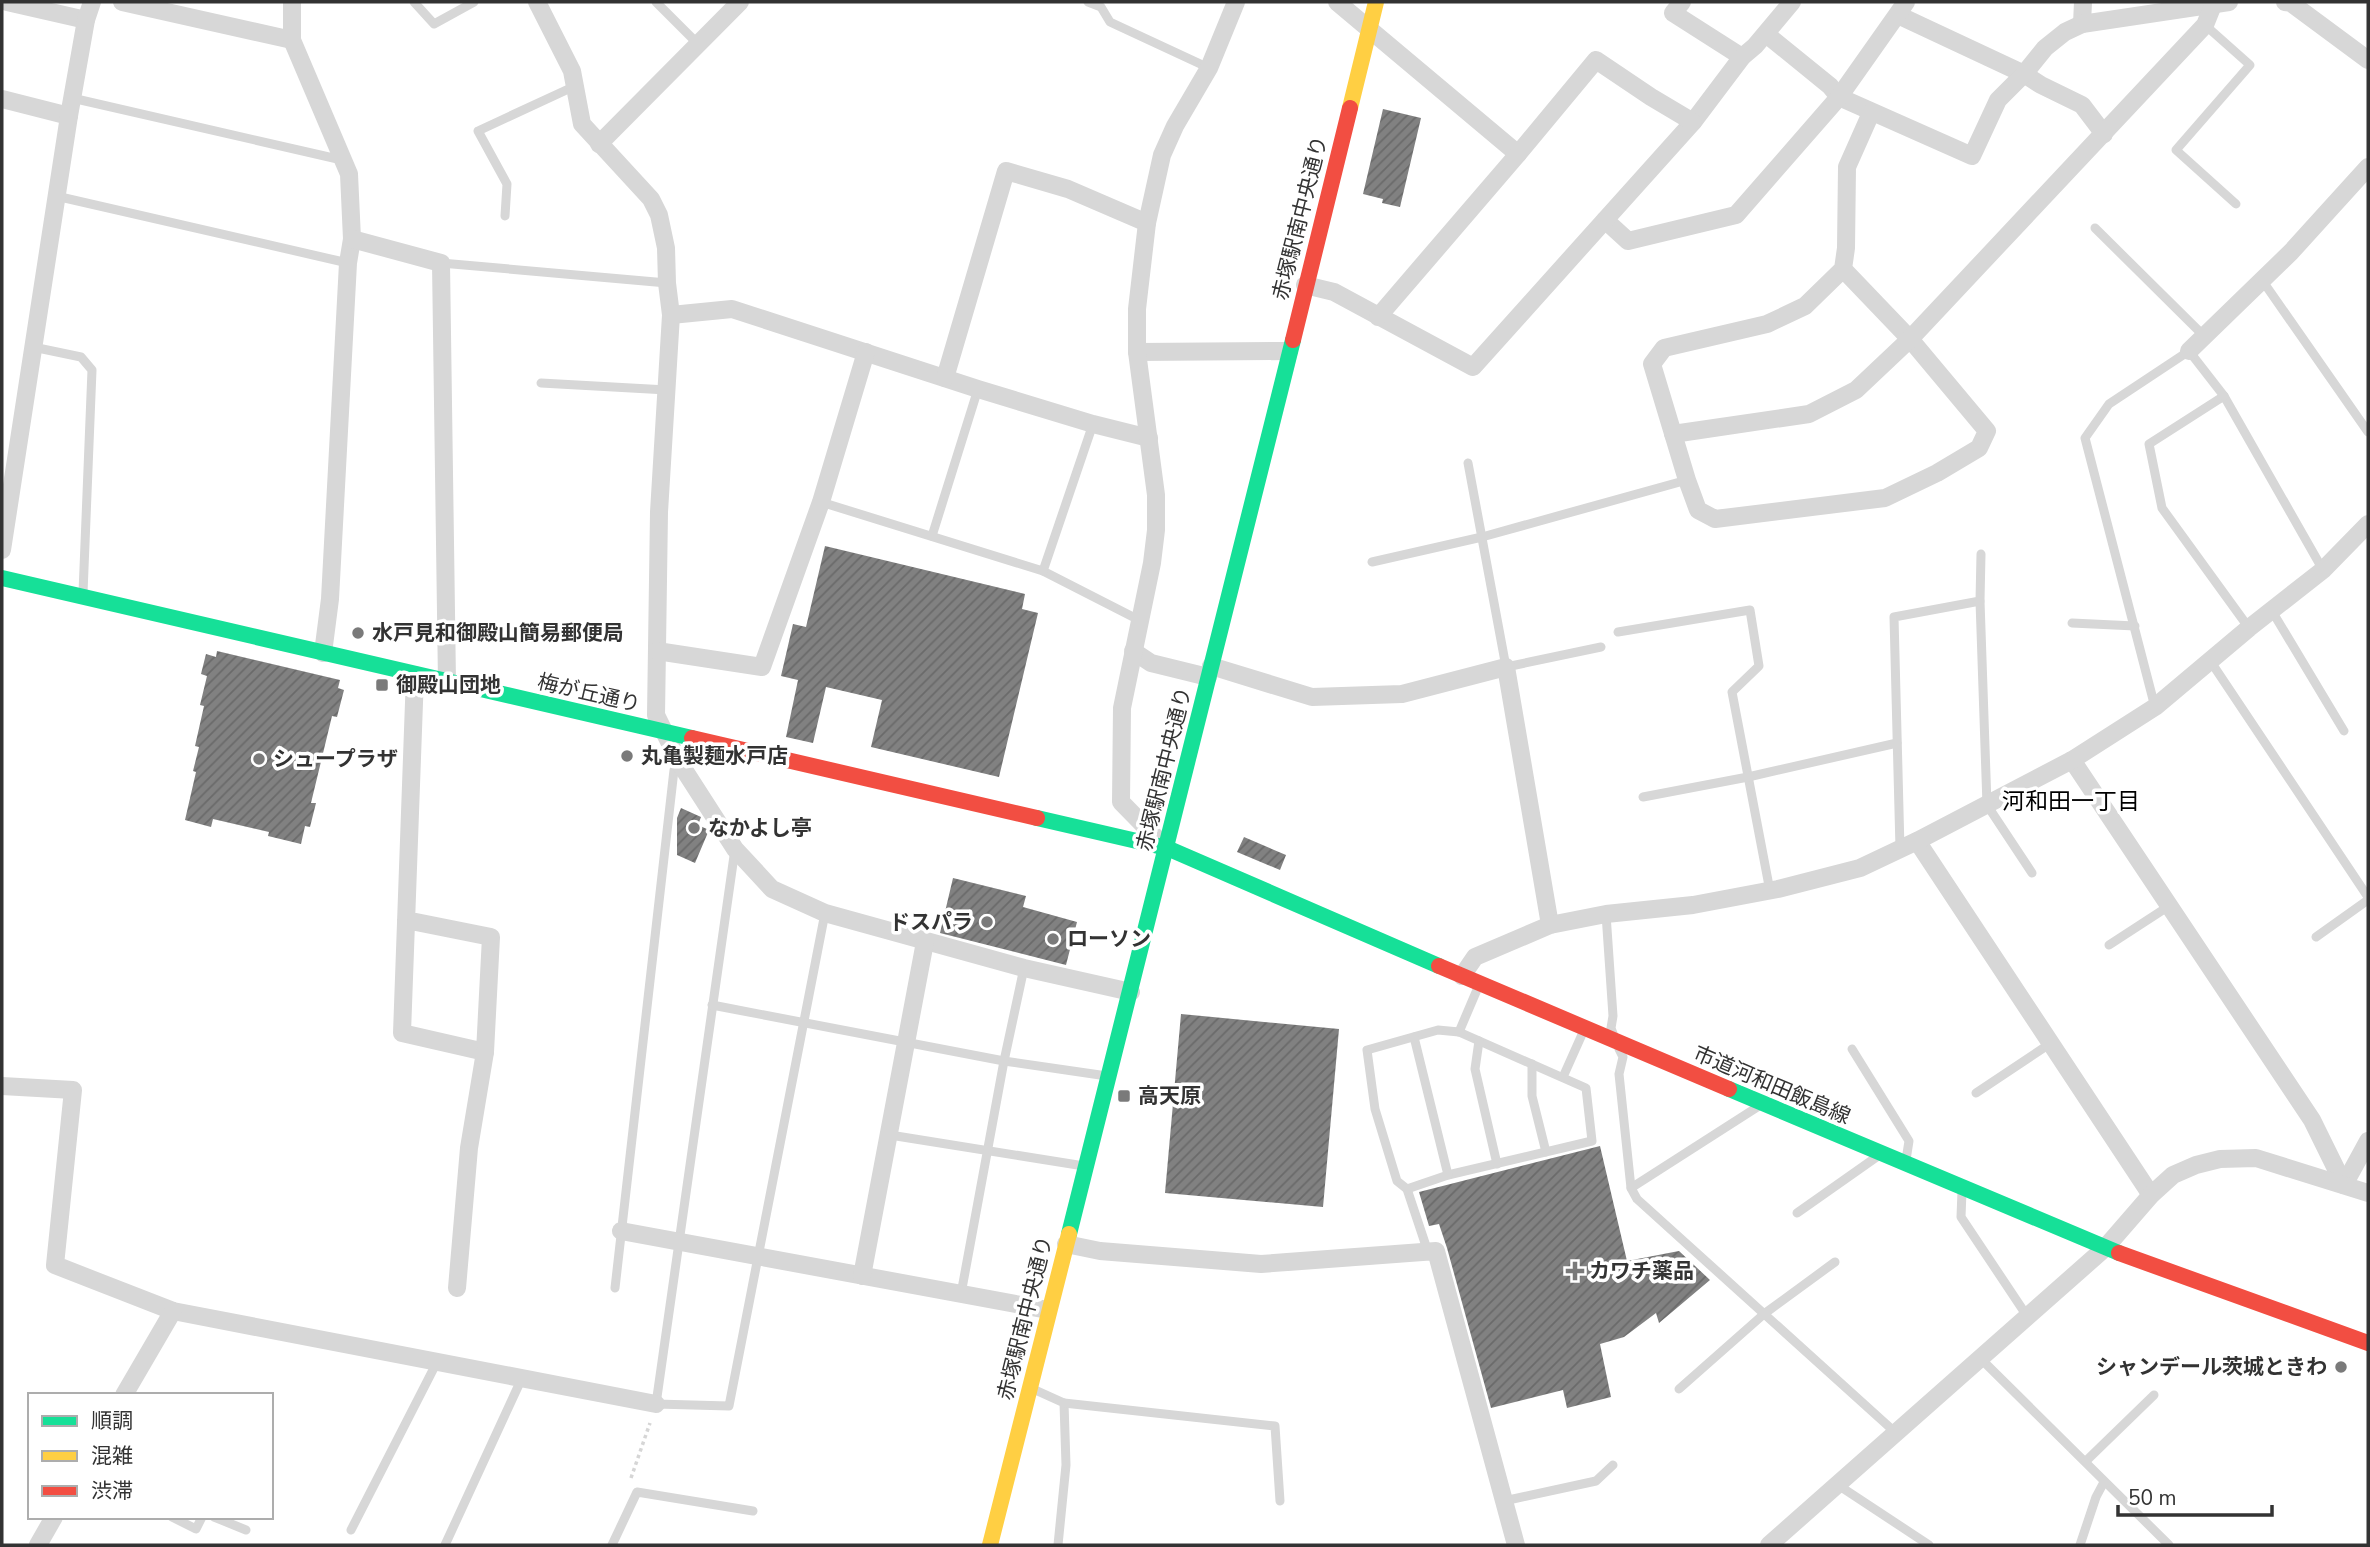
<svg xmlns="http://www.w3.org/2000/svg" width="2370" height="1547" viewBox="0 0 2370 1547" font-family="'Nunito Sans','Noto Sans JP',sans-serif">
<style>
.building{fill:url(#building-hatch)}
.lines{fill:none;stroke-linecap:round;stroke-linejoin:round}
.path{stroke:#d6d6d6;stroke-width:3.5;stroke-dasharray:3.5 3.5;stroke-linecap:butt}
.lane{stroke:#d7d7d7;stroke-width:9}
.street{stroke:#d7d7d7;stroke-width:18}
.fast{stroke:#16e098;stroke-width:16}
.slow{stroke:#ffcf43;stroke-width:16}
.jam{stroke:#f24e42;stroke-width:16}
.poi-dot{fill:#7a7a7a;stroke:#fff;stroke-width:2.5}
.labels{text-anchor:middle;stroke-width:7;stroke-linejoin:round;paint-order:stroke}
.street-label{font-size:21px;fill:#333;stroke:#fff}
.poi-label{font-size:21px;font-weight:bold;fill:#333;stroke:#fff;text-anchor:start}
.neighbourhood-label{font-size:23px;fill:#000;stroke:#fff}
</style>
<defs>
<pattern id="building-hatch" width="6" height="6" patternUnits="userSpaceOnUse" patternTransform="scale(1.75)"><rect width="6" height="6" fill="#818181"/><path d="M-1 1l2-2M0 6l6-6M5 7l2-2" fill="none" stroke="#6a6a6a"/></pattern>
</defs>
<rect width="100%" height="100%" fill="#fff"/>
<!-- building -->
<g class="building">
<polygon points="1383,109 1421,118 1400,207 1382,203 1383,199 1363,194"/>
<polygon points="825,546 1025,594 1022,609 1038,613 999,777 871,747 882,700 826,687 813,743 786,737 798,680 781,676 793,624 806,627"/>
<polygon points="217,651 340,680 338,688 344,690 337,717 332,716 311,803 316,803 310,827 305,826 301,844 268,836 269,832 213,819 211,827 185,820 196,772 193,771 199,747 195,746 204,706 200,705 207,676 201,674 206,654 216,657"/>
<polygon points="681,808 701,817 698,825 709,830 695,863 677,855 677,818"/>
<polygon points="1244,837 1286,855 1280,870 1237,852"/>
<polygon points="953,878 1026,896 1023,907 1077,922 1066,965 940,933"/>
<polygon points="1181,1014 1339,1029 1323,1207 1165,1193"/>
<polygon points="1600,1146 1627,1261 1679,1251 1710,1280 1659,1323 1656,1313 1624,1337 1600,1344 1611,1397 1567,1408 1563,1390 1491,1408 1447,1248 1439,1224 1429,1226 1419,1192"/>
</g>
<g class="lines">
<!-- path -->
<polyline class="path" points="631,1478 650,1423"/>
<!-- lane -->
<g class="lane">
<polyline points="414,2 434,24 474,2"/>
<polyline points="656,2 699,45"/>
<polyline points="1088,2 1101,7 1110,22 1209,68"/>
<polyline points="2205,25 2250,65 2176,150 2236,204"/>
<polyline points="72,98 342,160"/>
<polyline points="56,196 348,263"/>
<polyline points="505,216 507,184 478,131 575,86"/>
<polyline points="2095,228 2204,336"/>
<polyline points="441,263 667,283"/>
<polyline points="2262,280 2368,432"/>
<polyline points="33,347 81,357 92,370 83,593"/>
<polyline points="541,383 667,390"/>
<polyline points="1468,463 1506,667 1601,647"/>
<polyline points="821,502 1043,571 1139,620"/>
<polyline points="932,536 978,389"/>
<polyline points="1372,562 1482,537 1687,480"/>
<polyline points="1043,571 1093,424"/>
<polyline points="1980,601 1987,805 2032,873"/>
<polyline points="2272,611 2344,731"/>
<polyline points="2072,623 2135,626"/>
<polyline points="2249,628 2162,508 2149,444 2224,396 2323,570"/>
<polyline points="1618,632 1750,610 1759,666 1732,692 1770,891"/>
<polyline points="2211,662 2368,897"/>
<polyline points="2155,707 2085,438 2109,404 2189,351 2224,396"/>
<polyline points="1643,797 1748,777 1897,743"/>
<polyline points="735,849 656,1404 729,1406 825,913"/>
<polyline points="1900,849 1894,617 1980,601 1981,554"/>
<polyline points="1606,914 1613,1016 1611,1028 1614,1036"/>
<polyline points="2316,937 2368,900"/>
<polyline points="2109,945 2169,906"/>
<polyline points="712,1005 1004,1061 1107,1076"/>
<polygon points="1438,1030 1459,1032 1586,1088 1592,1141 1448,1175 1407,1189 1397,1181 1375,1109 1367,1050"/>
<polyline points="1459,1032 1479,985"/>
<polyline points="1414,1037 1448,1175"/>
<polyline points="1479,1041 1475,1069 1497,1164"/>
<polyline points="1619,1049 1623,1057 1619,1074 1631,1188 1637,1199 1896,1433"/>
<polyline points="1852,1049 1909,1141 1906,1160"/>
<polyline points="1532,1064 1532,1096 1546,1152"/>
<polyline points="1563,1077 1584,1030"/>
<polyline points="1976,1093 2051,1043"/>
<polyline points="890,1135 1084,1166"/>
<polyline points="1631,1188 1759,1106"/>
<polyline points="1407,1189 1428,1252"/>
<polyline points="1962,1191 1961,1217 2027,1316"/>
<polyline points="1797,1213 1878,1156"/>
<polyline points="615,1288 674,770 679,763"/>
<polyline points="961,1294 1004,1061 1024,968"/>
<polyline points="1981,1359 2169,1545"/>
<polyline points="1033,1389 1064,1403 1066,1465 1058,1545"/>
<polyline points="1679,1389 1764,1314 1835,1262"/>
<polyline points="1064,1403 1275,1426 1280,1501"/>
<polyline points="2086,1461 2154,1395"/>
<polyline points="1838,1485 1929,1545"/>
<polyline points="1504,1501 1596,1481 1613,1465"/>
<polyline points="172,1517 196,1529 202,1517"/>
<polyline points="214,1517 246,1530"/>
<polyline points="351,1530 437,1362"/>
<polyline points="445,1545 522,1378"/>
<polyline points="612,1545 637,1492 753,1511"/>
<polyline points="2080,1545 2096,1497 2104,1482"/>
</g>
<!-- street -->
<g class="street">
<polyline points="7,2 86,20"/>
<polyline points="122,2 292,40"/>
<polyline points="292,2 292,40 349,174 352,239 348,263 330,599 323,653"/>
<polyline points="537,2 572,71 582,124 651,199 659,215 666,248 667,283 671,315 659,512 656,715 679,762 735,849 772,889 825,913 1024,968 1131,992"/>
<polyline points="1337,2 1518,154"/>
<polyline points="1682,2 1673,13 1742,57"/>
<polyline points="2285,2 2291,3 2368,60"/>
<polyline points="1898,15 2024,74 2041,85 2082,105 2104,134"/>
<polyline points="2082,24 2083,2"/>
<polyline points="1766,34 1830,86 1839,97 1972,156 1998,100 2024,74 2045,48 2065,32 2082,24 2229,2"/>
<polyline points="2,99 69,116"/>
<polyline points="599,144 740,2"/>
<polyline points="1605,220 1628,241 1736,215 1839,97 1906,2"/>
<polyline points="352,239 441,263 447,682"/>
<polyline points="1843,269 1805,306 1767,324 1664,348 1652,364 1687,480 1698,510 1715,519 1885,498 1937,473 1979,448 1987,431 1910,339 1843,269 1846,248 1847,167 1871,113"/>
<polyline points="1305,285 1334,292 1473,367 1693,122 1742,57 1755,46 1792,2"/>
<polyline points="671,315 732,309 978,389 1093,424 1149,438"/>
<polyline points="1378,317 1518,154 1596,60 1651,97 1693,122"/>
<polyline points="2189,351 2291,252 2368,167"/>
<polyline points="1137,352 1289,351"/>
<polyline points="945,378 1006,171 1068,189 1147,223"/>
<polyline points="1673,434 1809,414 1856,390 1910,339 2205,25 2213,5"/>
<polyline points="2,550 69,116 86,20 92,2"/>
<polyline points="657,651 762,667 821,502 866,352"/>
<polyline points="1133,651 1151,663 1208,677"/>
<polyline points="1211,666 1312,697 1402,694 1506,667 1550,925"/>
<polyline points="2072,760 2312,1120 2344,1185"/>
<polyline points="1917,841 2151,1195"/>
<polyline points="1166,848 1121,802 1122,708 1152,563 1156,530 1156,495 1137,352 1137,309 1147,223 1162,155 1175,126 1209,68 1236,2"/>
<polyline points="406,920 491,937 485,1052 402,1033 415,675"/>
<polyline points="1462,976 1475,957 1550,925 1606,914 1693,905 1778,889 1860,868 1917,841 2072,760 2155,707 2249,628 2323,570 2368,524"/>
<polyline points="2,1086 73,1090 55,1265 173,1311 656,1404"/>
<polyline points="2344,1185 2368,1141"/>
<polyline points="621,1231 1048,1310"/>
<polyline points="1066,1244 1100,1251 1261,1264 1436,1251 1516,1545"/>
<polyline points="862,1276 925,942"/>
<polyline points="457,1288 469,1148 485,1052"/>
<polyline points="124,1395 173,1311"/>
<polyline points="38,1545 54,1517"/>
<polyline points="1769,1545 2105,1248 2151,1195 2173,1175 2196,1165 2220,1159 2256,1158 2368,1193"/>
</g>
<!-- fast -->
<g class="fast">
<polyline points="2,578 692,738"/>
<polyline points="1037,818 1167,848 1439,966"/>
<polyline points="1729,1089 2119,1253"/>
<polyline points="1069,1234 1293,340"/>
</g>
<!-- slow -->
<g class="slow">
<polyline points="1350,108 1376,2"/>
<polyline points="990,1545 1069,1234"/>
</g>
<!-- jam -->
<g class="jam">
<polyline points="1293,340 1350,108"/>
<polyline points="692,738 1037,818"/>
<polyline points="1439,966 1729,1089"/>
<polyline points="2119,1253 2368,1343"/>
</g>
</g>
<!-- markers -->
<g class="poi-dot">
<circle cx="358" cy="633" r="7"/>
<rect x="375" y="678" width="14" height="14" rx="3.5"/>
<circle cx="627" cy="756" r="7"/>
<circle cx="259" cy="759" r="7"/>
<circle cx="694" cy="828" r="7"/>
<circle cx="987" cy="922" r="7"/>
<circle cx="1053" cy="939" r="7"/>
<rect x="1117" y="1089" width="14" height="14" rx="3.5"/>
<path d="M1571.5 1260.5h7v7h7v7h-7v7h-7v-7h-7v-7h7z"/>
<circle cx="2341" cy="1367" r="7"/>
</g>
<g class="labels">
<!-- street labels -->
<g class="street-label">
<text transform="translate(1300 218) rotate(-76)" y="7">赤塚駅南中央通り</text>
<text transform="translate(589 693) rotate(13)" y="7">梅が丘通り</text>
<text transform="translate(1164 769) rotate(-76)" y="7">赤塚駅南中央通り</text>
<text transform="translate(1772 1085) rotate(23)" y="7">市道河和田飯島線</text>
<text transform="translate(1025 1318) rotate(-76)" y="7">赤塚駅南中央通り</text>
</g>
<!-- poi labels -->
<g class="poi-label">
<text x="372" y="640">水戸見和御殿山簡易郵便局</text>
<text x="396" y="692">御殿山団地</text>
<text x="641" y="763">丸亀製麺水戸店</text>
<text x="273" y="766">シュープラザ</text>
<text x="708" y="835">なかよし亭</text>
<text x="973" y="929" text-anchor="end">ドスパラ</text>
<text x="1067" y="946">ローソン</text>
<text x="1138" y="1103">高天原</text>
<text x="1589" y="1278">カワチ薬品</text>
<text x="2327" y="1374" text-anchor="end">シャンデール茨城ときわ</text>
</g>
<!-- neighbourhood labels -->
<g class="neighbourhood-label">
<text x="2071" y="809">河和田一丁目</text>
</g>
</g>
<!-- border -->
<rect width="2370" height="1547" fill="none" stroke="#333333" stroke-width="7"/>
<!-- legend -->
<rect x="28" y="1393" width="245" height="126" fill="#ffffff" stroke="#adadad" stroke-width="2"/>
<rect x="42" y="1416" width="35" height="10" fill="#16e098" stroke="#adadad" stroke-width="2"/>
<text x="91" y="1428" font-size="21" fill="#333333">順調</text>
<rect x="42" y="1451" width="35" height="10" fill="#ffcf43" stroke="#adadad" stroke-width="2"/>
<text x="91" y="1463" font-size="21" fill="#333333">混雑</text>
<rect x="42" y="1486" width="35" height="10" fill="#f24e42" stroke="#adadad" stroke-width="2"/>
<text x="91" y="1498" font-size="21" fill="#333333">渋滞</text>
<!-- scale -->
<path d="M2118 1505v10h154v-10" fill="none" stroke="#333333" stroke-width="3.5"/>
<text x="2128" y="1505" font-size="21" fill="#333333" stroke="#ffffff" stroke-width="5" paint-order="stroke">50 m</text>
</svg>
